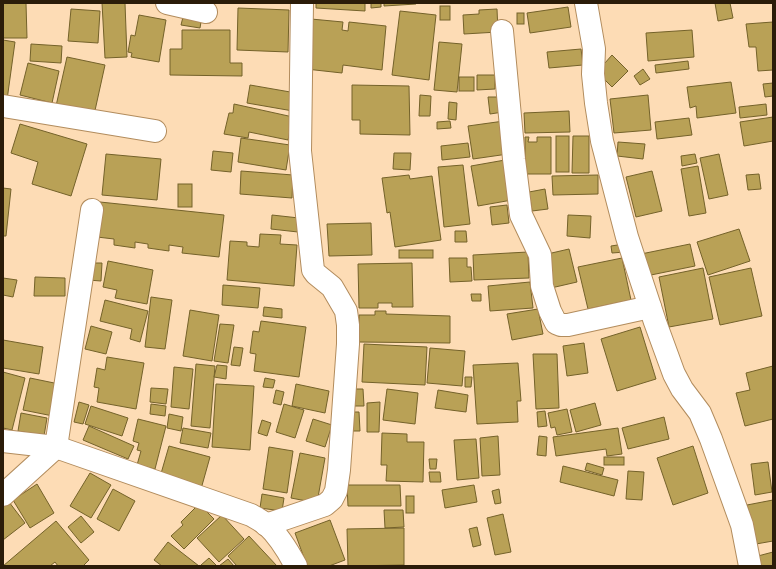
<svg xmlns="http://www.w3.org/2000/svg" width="776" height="569" viewBox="0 0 776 569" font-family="'Sofia Sans Condensed',sans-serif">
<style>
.building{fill:#b9a156;stroke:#74622a}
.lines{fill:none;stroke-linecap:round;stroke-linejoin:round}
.minor-casing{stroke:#b28c5d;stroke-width:24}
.minor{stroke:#fff;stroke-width:22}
</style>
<rect width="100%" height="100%" fill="#fddcb5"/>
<!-- building -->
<g class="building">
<polygon points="3,3 26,3 27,38 3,38"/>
<polygon points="102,3 125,3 127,57 105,58"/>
<polygon points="316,3 365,3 365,11 316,8"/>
<polygon points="371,3 381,3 381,7 371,8"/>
<polygon points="384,3 416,3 416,4 384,6"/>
<polygon points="715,3 730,3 733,18 718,21"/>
<rect x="440" y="6" width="10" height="14"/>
<polygon points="568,7 571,27 530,33 527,13"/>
<polygon points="238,8 289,10 288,52 237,50"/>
<polygon points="71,9 100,11 98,43 68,41"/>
<polygon points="497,9 498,32 464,34 463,15 479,14 479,10"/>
<polygon points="400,11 436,15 429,80 392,75"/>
<polygon points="184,13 202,16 200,28 181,25"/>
<rect x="517" y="13" width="7" height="11"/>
<polygon points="139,15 166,20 159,62 131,57 132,53 128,52 131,35 135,36"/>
<polygon points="311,19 343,22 342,30 348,31 349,22 386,26 382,70 343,65 342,73 306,69"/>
<polygon points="773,22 773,70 758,71 756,47 749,47 746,24"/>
<polygon points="182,30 230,30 230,63 242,63 242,76 170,75 170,49 182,49"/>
<polygon points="692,30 694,57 648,61 646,33"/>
<polygon points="3,40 15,42 7,100 3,100"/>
<polygon points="439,42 462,44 457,92 434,90"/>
<polygon points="31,44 62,46 61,63 30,61"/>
<polygon points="581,49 583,65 549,68 547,52"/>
<polygon points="612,55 628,71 612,87 597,72"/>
<polygon points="67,57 105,65 94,115 56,106"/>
<polygon points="688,61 689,69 656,73 655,65"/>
<polygon points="28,63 59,71 52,103 20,95"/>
<polygon points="643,69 650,79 640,85 634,76"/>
<polygon points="477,75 495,75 495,89 477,90"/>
<rect x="459" y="77" width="15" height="14"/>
<polygon points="731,82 736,113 697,118 696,106 690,108 687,87"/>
<polygon points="773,83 773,96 765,97 763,84"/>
<polygon points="250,85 296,93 293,111 247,103"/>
<polygon points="352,85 409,86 410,135 360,134 360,120 352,120"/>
<polygon points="420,95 431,96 430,116 419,116"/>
<polygon points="648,95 651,130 614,133 610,99"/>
<polygon points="488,97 501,97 503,112 490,114"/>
<polygon points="449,102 457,103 456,120 448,119"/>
<polygon points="234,104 293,117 288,140 249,132 248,138 224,134 229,113 233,113"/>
<polygon points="766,104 767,115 740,118 739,107"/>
<polygon points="569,111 570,132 525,133 524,113"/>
<polygon points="773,117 773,141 744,146 740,122"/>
<polygon points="689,118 692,135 657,139 655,122"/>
<polygon points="450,121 451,128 437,129 437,122"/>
<polygon points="504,121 508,154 473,159 468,126"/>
<polygon points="20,124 87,144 71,196 32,184 38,162 11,153"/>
<rect x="556" y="136" width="13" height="36"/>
<polygon points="573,136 589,136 589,173 572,173"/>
<polygon points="525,137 529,137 528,142 537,142 537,137 551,137 551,174 525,174"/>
<polygon points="241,138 290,145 286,170 238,162"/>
<polygon points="618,142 645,144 643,159 617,156"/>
<polygon points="468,143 470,157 442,160 441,146"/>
<polygon points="213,151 233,153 231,172 211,170"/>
<polygon points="394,153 411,153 410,170 393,169"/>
<polygon points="106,154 161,159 157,200 102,195"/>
<polygon points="695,154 697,163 682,166 681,156"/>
<polygon points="719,154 728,195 709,199 700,158"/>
<polygon points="505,160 512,200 478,206 471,166"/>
<polygon points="463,165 470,224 444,227 438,167"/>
<polygon points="698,166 706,213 689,216 681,169"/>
<polygon points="241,171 293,175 292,198 240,194"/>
<polygon points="652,171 662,211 636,217 626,177"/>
<polygon points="759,174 761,189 748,190 746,175"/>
<polygon points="409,175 410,179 432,176 441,240 395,247 390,212 387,213 382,178"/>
<polygon points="598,175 598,194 553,195 552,176"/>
<rect x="178" y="184" width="14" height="23"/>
<polygon points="3,188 11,189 6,236 3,236"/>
<polygon points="545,189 548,209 532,211 529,192"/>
<polygon points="100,202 224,215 219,257 182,253 183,247 169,245 169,251 148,248 148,244 135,242 135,248 114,245 114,239 97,237"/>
<polygon points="507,205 509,223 492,225 490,207"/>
<polygon points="272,215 299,218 298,232 271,229"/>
<polygon points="568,215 591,216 590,238 567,236"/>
<polygon points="371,223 372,255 329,256 327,224"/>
<polygon points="739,229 750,261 708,275 697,242"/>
<polygon points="455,231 466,231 467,242 455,242"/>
<polygon points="260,234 281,235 280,244 297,245 294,286 227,280 230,241 247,242 247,246 259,247"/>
<polygon points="624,244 625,252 612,253 611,246"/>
<polygon points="690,244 695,266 646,276 641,254"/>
<polygon points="569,249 577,282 551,288 543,255"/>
<rect x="399" y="250" width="34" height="8"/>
<polygon points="528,252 529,278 474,280 473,255"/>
<polygon points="449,258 467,258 467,267 471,267 472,281 450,282"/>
<polygon points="622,258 631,300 588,309 578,267"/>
<polygon points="108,261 153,270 147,304 115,298 117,290 103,287"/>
<polygon points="88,263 102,263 101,281 88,280"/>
<polygon points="412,263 413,307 392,307 392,303 378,303 378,308 359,308 358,264"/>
<polygon points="703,268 713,319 669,327 659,277"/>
<polygon points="751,268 762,316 720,325 709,277"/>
<polygon points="35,277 65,278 65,296 34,296"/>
<polygon points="3,278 17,280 13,297 3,295"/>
<polygon points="530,282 533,308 490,311 488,286"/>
<polygon points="223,285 260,288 258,308 222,305"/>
<polygon points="471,294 481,294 481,301 472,301"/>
<polygon points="151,297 172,300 165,349 145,347"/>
<polygon points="105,300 148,311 140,342 130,339 132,329 100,321"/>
<polygon points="264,307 282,309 282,318 263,316"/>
<polygon points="538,309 543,334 512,340 507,314"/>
<polygon points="190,310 219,315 212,361 183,356"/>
<polygon points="375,311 386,311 386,314 450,316 450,343 359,342 359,315 375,315"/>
<polygon points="261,321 306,327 299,377 254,371 256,354 250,353 253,331 259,332"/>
<polygon points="220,324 234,325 228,363 214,361"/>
<polygon points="91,326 112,332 106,354 85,349"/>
<polygon points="640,327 656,379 617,391 601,339"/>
<polygon points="3,340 43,347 39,374 3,368"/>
<polygon points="584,343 588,373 567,376 563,346"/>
<polygon points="364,344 427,347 425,385 362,382"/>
<polygon points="234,347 243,348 240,366 231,365"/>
<polygon points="430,348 465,351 462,386 427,383"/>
<polygon points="533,354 557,354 559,408 536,409"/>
<polygon points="107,357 144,363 136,409 97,402 99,388 94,387 97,368 105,370"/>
<polygon points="518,363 521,401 517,401 518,422 477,424 473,365"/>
<polygon points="196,364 215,366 210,428 191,426"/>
<polygon points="217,365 227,366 226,379 214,377"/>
<polygon points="773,366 773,419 745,426 736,393 750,390 746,373"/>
<polygon points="174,367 193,369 189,409 171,407"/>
<polygon points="3,372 25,378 12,430 3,428"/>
<polygon points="465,377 472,377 471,387 465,387"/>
<polygon points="30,378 59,384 53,416 23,410"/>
<polygon points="265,378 275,380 273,388 263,387"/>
<polygon points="216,384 254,386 250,450 212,447"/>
<polygon points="296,384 329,391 325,413 292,406"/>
<polygon points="151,388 168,389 166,404 150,402"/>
<polygon points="350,389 363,389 364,406 350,406"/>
<polygon points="387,389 418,393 415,424 383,420"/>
<polygon points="276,390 284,392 281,405 273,403"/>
<polygon points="438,390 468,395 466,412 435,408"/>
<polygon points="79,402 89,405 83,424 74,422"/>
<polygon points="380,402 379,432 367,432 367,403"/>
<polygon points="595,403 601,425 576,432 570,410"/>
<polygon points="151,404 166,406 165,416 150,414"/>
<polygon points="284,404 304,410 295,438 276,432"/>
<polygon points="91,406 128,418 122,436 85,424"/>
<polygon points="567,409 572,432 557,435 555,427 551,428 548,413"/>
<polygon points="545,411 547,426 538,427 537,412"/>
<polygon points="348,412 359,412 360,431 348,431"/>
<polygon points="21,413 47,418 44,436 18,431"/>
<polygon points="169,414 183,417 181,431 167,428"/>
<polygon points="664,417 669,439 628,449 622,428"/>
<polygon points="138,419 166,426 155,469 137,465 141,451 137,450 139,443 133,441"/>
<polygon points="313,419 332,425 325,447 306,441"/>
<polygon points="262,420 271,423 267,436 258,433"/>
<polygon points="89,426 134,446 128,459 83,440"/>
<polygon points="183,428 211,433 208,448 180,443"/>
<polygon points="618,428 622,454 607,456 606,449 556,456 553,437"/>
<polygon points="382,433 407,434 407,442 424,442 423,482 386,481 387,465 381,465"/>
<polygon points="498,436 500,475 482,476 480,438"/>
<polygon points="539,436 547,437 546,456 537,455"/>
<polygon points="476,439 479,478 457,480 454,440"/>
<polygon points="169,446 210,457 201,489 160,477"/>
<polygon points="693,446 708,493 673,505 657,458"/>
<polygon points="269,447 293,451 287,493 263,489"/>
<polygon points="300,453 325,458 317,503 291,498"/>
<rect x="604" y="457" width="20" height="8"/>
<polygon points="429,459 437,459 436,469 430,469"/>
<polygon points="768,462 772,492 755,495 751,464"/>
<polygon points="587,463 604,468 602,475 585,470"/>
<polygon points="563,466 618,480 614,496 560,482"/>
<polygon points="628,471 644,472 642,500 626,499"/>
<polygon points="429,472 440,472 441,482 430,482"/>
<polygon points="90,473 111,485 91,518 70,506"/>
<polygon points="37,484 54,513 30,528 13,500"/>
<polygon points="347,485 400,485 401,506 348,506"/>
<polygon points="474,485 477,502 445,508 442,490"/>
<polygon points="113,489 135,501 119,531 97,519"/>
<polygon points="499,489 501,503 495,504 492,491"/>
<polygon points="262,494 284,498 282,511 260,508"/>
<rect x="406" y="496" width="8" height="17"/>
<polygon points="773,500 773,541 756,544 747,505"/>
<polygon points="9,502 25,523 3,540 3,506"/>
<polygon points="199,504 214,519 184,549 171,536 183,525 181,522"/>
<polygon points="384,510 403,510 404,527 385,528"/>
<polygon points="503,514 511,552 495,555 487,518"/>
<polygon points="222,515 244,539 219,562 197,538"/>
<polygon points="81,516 94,532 81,543 68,527"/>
<polygon points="330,520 345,560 329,566 307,566 295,533"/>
<polygon points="56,521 89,560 83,566 58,566 55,562 50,566 3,566"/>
<polygon points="477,527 481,545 473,547 469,529"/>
<polygon points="404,528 404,565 348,566 347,529"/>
<polygon points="249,536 277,566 237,566 228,556"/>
<polygon points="168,542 199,566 162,566 154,560"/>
<polygon points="773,552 773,566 761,566 758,556"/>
<polygon points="209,558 216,565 215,566 202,566 201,565"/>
<polygon points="228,559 234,566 219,566"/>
</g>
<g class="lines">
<!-- minor casing -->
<g class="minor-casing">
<g id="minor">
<polyline points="167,3 206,12"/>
<polyline points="586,3 594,49 593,74 596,103 602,141 627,237 655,322 674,374 682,389 700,413 711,439 742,525 750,566"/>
<polyline points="502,31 514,159 521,215 540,255 542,286 550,311 556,323 561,325 568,325 650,307"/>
<polyline points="3,106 155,131"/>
<path d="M3,441L56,447L251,515C256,518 262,521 267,525C279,536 288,551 296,566"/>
<polyline points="3,495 56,447 92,210"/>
<polyline points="266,525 325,505 332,499 336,491 339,470 348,344 348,325 346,311 332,287 316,274 313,270 300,151 302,3"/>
</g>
</g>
<!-- minor -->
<use href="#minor" class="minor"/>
</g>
<!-- border -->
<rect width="776" height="569" fill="none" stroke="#2b1c09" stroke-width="8"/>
</svg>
